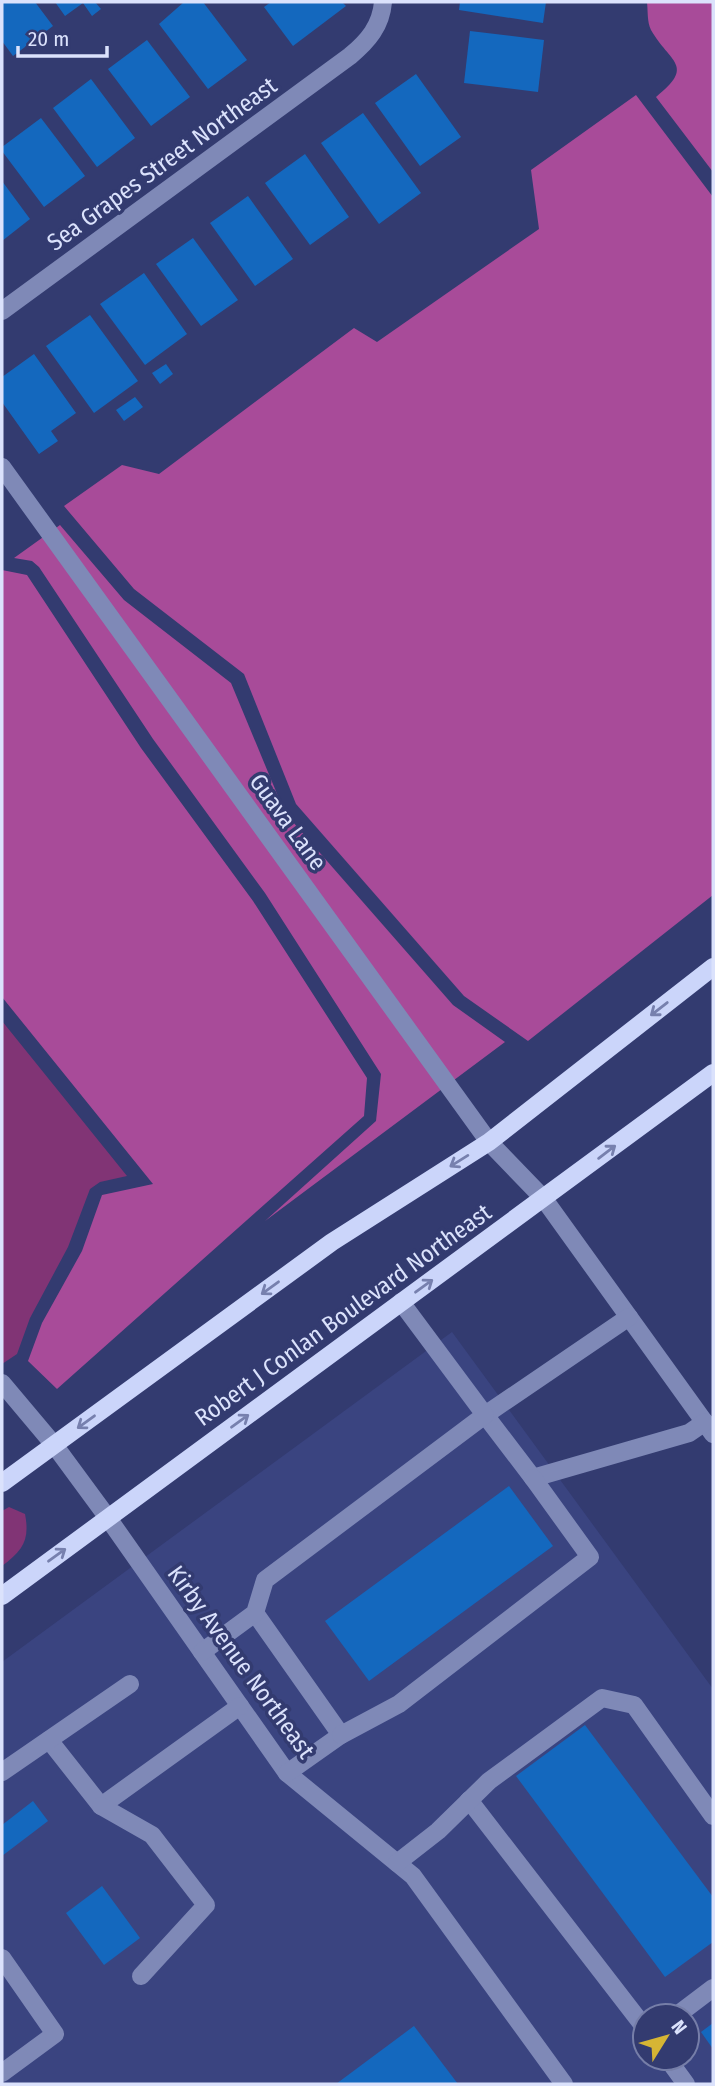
<svg xmlns="http://www.w3.org/2000/svg" width="715" height="2086" viewBox="0 0 715 2086" font-family="'Fira Sans Condensed',sans-serif">
<style>
.built{fill:#3a4480;fill-rule:evenodd}
.green{fill:#813475}
.forest{fill:#a84b99}
.building{fill:#1468be}
.lines{fill:none;stroke-linecap:round;stroke-linejoin:round}
.minor{stroke:#7f89b7;stroke-width:18}
.major{stroke:#cbd5fa;stroke-width:18}
.oneway{stroke:#7780ae}
.labels{text-anchor:middle;stroke-width:7;stroke-linejoin:round;paint-order:stroke}
.street-label{font-size:24px;fill:#dbe2fc;stroke:#333b70}
</style>
<rect width="100%" height="100%" fill="#333b70"/>
<!-- built -->
<path class="built" d="M452,1332L713,1689V2084H2V1662ZM645,2016H687V2058H645Z"/>
<!-- green -->
<g class="green">
<polygon points="2,1021 127,1176 100,1182 90,1189 68,1247 30,1318 17,1354 2,1364"/>
<path d="M9,1507L25,1514C30,1540 23,1550 2,1566V1511Z"/>
</g>
<!-- forest -->
<g class="forest">
<path d="M647,2H713V172L656,97C696,65 670,63 651,30C647,22 648,11 647,2Z"/>
<polygon points="636,95 713,197 713,895 528,1041 464,996 296,804 244,674 134,589 64,506 122,465 159,474 354,328 377,342 539,229 531,170"/>
<polygon points="60,525 124,600 231,683 285,813 453,1005 505,1042 265,1221 376,1121 381,1074 265,893 153,739 39,567 32,561 14,558"/>
<polygon points="2,570 27,575 141,748 253,901 367,1078 364,1116 57,1389 28,1361 42,1323 82,1251 102,1195 153,1184 2,997"/>
</g>
<!-- building -->
<g class="building">
<polygon points="2,2 35,2 53,26 13,56 2,41"/>
<polygon points="55,2 95,2 101,9 92,16 83,3 65,16"/>
<polygon points="184,2 203,2 247,60 208,89 159,24"/>
<polygon points="271,2 342,2 346,6 293,46 264,7"/>
<polygon points="460,2 546,2 543,23 459,10"/>
<polygon points="470,31 544,40 538,92 464,83"/>
<polygon points="147,40 190,97 151,126 108,69"/>
<polygon points="416,74 461,137 420,166 375,103"/>
<polygon points="91,79 135,138 97,167 53,108"/>
<polygon points="363,113 421,193 379,224 321,143"/>
<polygon points="41,118 85,176 44,207 2,151 2,147"/>
<polygon points="305,154 349,217 310,245 265,183"/>
<polygon points="2,181 30,219 2,241"/>
<polygon points="248,196 293,259 255,286 210,223"/>
<polygon points="193,238 238,300 201,326 156,264"/>
<polygon points="144,273 187,334 145,365 100,304"/>
<polygon points="90,315 138,381 94,413 46,346"/>
<polygon points="34,354 76,413 51,431 58,441 39,454 2,402 2,377"/>
<polygon points="166,364 173,374 160,384 152,373"/>
<polygon points="135,397 143,407 124,421 116,410"/>
<polygon points="509,1486 553,1546 369,1681 325,1621"/>
<polygon points="585,1725 713,1897 713,1942 665,1977 516,1776"/>
<polygon points="33,1801 48,1821 2,1856 2,1825"/>
<polygon points="102,1886 140,1938 104,1965 66,1913"/>
<polygon points="713,2023 713,2049 701,2032"/>
<polygon points="414,2026 458,2084 336,2084"/>
</g>
<g class="lines">
<!-- minor -->
<g class="minor">
<path d="M2,311L350,56C368,41 381,26 383,2"/>
<polyline points="2,467 489,1142 544,1199 713,1434"/>
<polyline points="629,1317 485,1415 533,1478 689,1433 705,1422"/>
<polyline points="2,1383 55,1446 108,1518 287,1773 413,1876 564,2084"/>
<polyline points="255,1613 341,1735 287,1773"/>
<polyline points="202,1652 255,1613 265,1580 485,1415 401,1302"/>
<polyline points="341,1735 399,1704 590,1557 533,1478"/>
<polyline points="49,1740 101,1806 240,1706"/>
<polyline points="2,1772 130,1684"/>
<polyline points="469,1800 645,2028"/>
<polyline points="101,1806 152,1835 206,1905 141,1976"/>
<polyline points="397,1863 438,1831 489,1781 602,1698 634,1705 713,1816"/>
<polyline points="2,1958 55,2034 2,2073"/>
<polyline points="676,2016 713,1988"/>
<polyline points="667,2058 686,2084"/>
</g>
<!-- major -->
<g class="major">
<polyline points="2,1483 332,1242 489,1142 713,967"/>
<polyline points="2,1596 713,1073"/>
</g>
</g>
<!-- one-way arrows -->
<defs><path id="oneway-shaft" d="M-6 0H5M1.5-3L5.5 0L1.5 3" fill="none" stroke-width="1.6" stroke-linecap="round" stroke-linejoin="round" transform="scale(1.75)"/></defs>
<g class="oneway">
<use href="#oneway-shaft" transform="translate(659 1009) rotate(142)"/>
<use href="#oneway-shaft" transform="translate(607 1152) rotate(-37)"/>
<use href="#oneway-shaft" transform="translate(459 1161) rotate(148)"/>
<use href="#oneway-shaft" transform="translate(424 1286) rotate(-36)"/>
<use href="#oneway-shaft" transform="translate(270 1288) rotate(144)"/>
<use href="#oneway-shaft" transform="translate(240 1421) rotate(-36)"/>
<use href="#oneway-shaft" transform="translate(86 1422) rotate(144)"/>
<use href="#oneway-shaft" transform="translate(57 1555) rotate(-36)"/>
</g>
<g class="labels">
<!-- street labels -->
<g class="street-label">
<text transform="translate(162 164) rotate(-36)" y="8">Sea Grapes Street Northeast</text>
<text transform="translate(288 822) rotate(54)" y="8">Guava Lane</text>
<text transform="translate(343 1315) rotate(-36)" y="8">Robert J Conlan Boulevard Northeast</text>
<text transform="translate(241 1662) rotate(54)" y="8">Kirby Avenue Northeast</text>
</g>
</g>
<!-- border -->
<rect width="715" height="2086" fill="none" stroke="#dbe2fc" stroke-width="7"/>
<!-- north arrow -->
<g transform="translate(666 2037) rotate(53)"><circle r="33" fill="#333b70" stroke="#767ea8" stroke-width="2"/>
<path d="M0-5L12 26L0 18L-12 26Z" fill="#d6b534"/>
<text y="-10" font-size="19" font-weight="bold" text-anchor="middle" fill="#dbe2fc">N</text>
</g>
<!-- scale -->
<path d="M18 46v10h89v-10" fill="none" stroke="#dbe2fc" stroke-width="3.5"/>
<text x="28" y="46" font-size="21" fill="#dbe2fc" stroke="#333b70" stroke-width="5" paint-order="stroke">20 m</text>
</svg>
